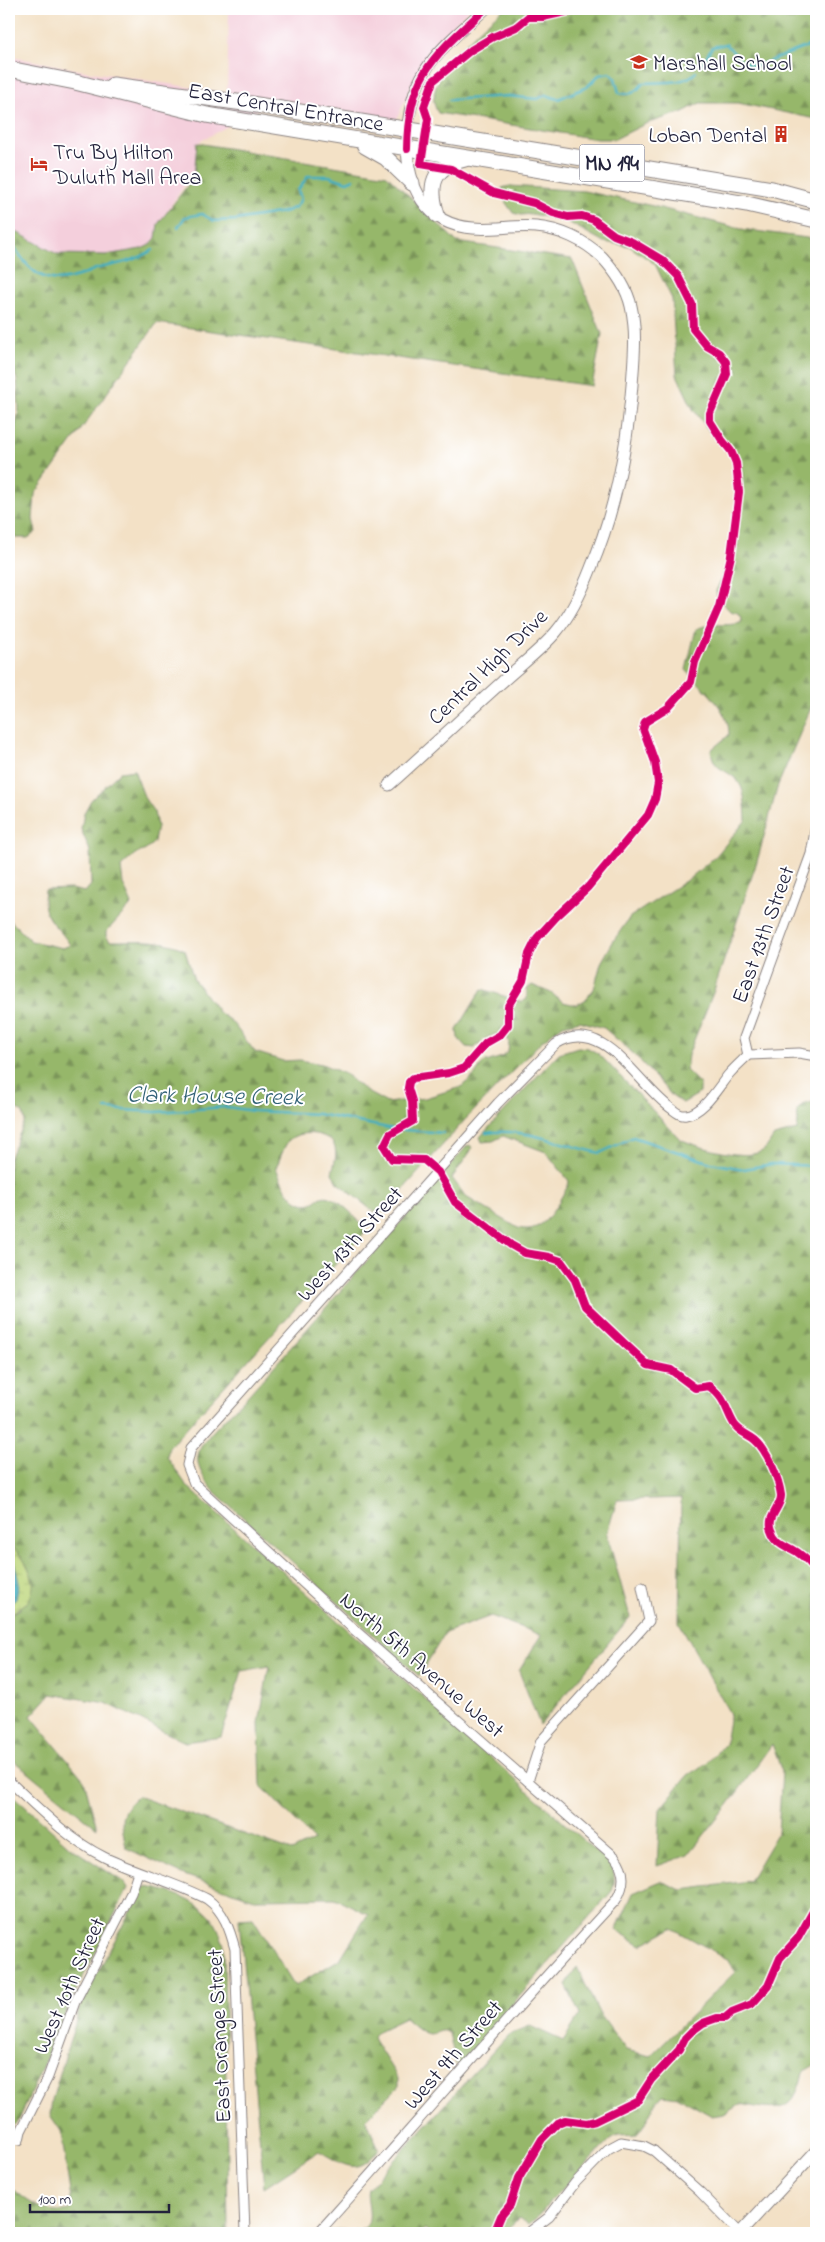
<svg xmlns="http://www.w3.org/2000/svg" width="825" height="2242" viewBox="0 0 825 2242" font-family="'Indie Flower',sans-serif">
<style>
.built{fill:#f4cfdc}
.forest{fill:url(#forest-firs);stroke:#5c6c53}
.wetland{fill:url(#wetland-marsh);stroke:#707c5b}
.water{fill:url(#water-waves);stroke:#32687e}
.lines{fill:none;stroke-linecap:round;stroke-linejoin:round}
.stream{stroke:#43afc1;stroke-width:2.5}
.street-casing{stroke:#8a8280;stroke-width:11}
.secondary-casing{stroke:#8a8280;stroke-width:13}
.highway-casing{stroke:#8a8280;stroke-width:17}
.street{stroke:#fff;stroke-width:9}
.secondary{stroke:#fff;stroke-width:11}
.highway{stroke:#fff;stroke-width:15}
.cycleway-casing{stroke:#fff;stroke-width:11}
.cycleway{stroke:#d6006c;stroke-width:8}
.labels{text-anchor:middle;stroke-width:4;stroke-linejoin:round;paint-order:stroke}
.shield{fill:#fff;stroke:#646476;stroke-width:1}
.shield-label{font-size:21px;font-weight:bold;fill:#22223b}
.poi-label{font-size:22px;fill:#22223b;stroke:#fff;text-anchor:start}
.street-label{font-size:22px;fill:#22223b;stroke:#fff}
.water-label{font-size:24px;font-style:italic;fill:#316177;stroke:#fff}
</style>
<defs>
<pattern id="forest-firs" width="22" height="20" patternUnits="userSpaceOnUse" patternTransform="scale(1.25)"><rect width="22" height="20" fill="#96b76b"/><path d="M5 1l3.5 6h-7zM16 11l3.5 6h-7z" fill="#7a9459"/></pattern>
<pattern id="wetland-marsh" width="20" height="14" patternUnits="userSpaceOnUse" patternTransform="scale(1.25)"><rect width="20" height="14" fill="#bdd67b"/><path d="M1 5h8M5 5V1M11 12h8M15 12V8" fill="none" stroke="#a2b76b"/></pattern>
<pattern id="water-waves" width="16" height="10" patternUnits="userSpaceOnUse" patternTransform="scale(1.25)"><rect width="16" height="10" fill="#43afc1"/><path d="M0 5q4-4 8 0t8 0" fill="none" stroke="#388e9e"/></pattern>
</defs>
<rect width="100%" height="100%" fill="#fff"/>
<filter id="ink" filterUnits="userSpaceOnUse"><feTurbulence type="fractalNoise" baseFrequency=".02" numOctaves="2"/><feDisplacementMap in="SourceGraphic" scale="10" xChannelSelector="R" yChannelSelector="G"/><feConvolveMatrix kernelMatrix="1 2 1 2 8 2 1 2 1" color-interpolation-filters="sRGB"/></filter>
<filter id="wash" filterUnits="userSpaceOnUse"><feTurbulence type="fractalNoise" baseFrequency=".0096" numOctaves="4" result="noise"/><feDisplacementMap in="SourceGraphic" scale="20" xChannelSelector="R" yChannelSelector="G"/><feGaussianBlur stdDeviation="1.12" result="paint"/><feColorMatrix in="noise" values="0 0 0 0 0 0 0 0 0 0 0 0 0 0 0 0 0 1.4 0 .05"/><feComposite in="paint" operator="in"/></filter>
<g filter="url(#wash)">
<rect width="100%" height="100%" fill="#f3e1c6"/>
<!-- built -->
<polygon class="built" points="229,9 469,9 430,48 421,63 396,121 273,101 197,143 195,170 158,224 153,267 57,264 9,231 9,56 79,70 227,93"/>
<!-- forest -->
<g class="forest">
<path d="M503,9H816V119L738,103H700L683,112L645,124L615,139H597L438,113C436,109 433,103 434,98C435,67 480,29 503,9Z"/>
<polygon points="197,143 387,175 457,242 572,259 602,334 592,386 157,323 35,494 33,519 36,532 28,538 9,538 9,456 19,410 17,380 13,367 9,367 9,341 13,332 9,317 9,228 57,254 106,255 141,249 150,245 156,238 158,224 194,177"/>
<path d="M510,186L584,191L653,206L741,229L807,238L816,242V696L778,785L758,858L713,993L688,1055L686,1070L700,1084V1093L683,1103L673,1097L635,1055L604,1028L580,1021L563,1025L542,1041L464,1121L383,1212H374L338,1183L332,1173C334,1164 338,1154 334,1145C327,1131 297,1130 288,1141C283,1148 280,1160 276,1167C280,1180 293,1209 312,1203C318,1201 321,1194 329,1197C339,1200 363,1222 365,1232L169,1447L167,1457L187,1486L612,1866C615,1875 615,1881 612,1891L461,2063L456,2064L449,2033C441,2028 438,2033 430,2034C422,2034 411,2023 405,2018L378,2031L373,2036L374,2040L399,2080V2086L366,2119L379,2149C358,2178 344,2165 319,2151L264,2187L239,1919L253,1918L295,1986L340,1959L368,1914L335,1898L254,1899L184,1875L126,1848C122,1822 116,1816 137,1796L292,1851L314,1840L261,1786L259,1723L269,1666L242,1671L221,1737L185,1742L106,1703L51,1694L31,1716L84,1780L97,1828L9,1757V1615L20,1609L33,1581C28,1569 22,1551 9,1546V1159L25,1121L23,1113L9,1104V919L31,941L63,948L70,945C57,923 40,921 45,890L71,889L85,892L91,885L90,851L81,829L84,813L91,800L120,772L134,770L145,799L154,812L157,826L154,842L146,850L135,854L121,867L123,884L132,904L106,932V936L110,941C136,941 161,938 185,950L194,980L202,990L219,1013L231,1021L255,1052L283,1061L300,1060L322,1064L345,1074L367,1092L387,1103L425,1098L461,1087L475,1075L483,1063L502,1057L508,1052L509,1042L506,1035C493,1032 484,1038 475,1048L466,1047L458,1038L457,1030L482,989L522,1002L527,999V989L532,985L551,993L563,1002L576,1005L585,1000L594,989L601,963L614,940L630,917L690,878L716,856L746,820C745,807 746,789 736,779C723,767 714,771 711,750L729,735C730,709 702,688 686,670L696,629C713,622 723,627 741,623V618L738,613L730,611L717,598L716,591L738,541L743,477L740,457L713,436L693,409L677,375L672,299L655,264L629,246L604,242L566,221L532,214L521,215L513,213L506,203L502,188Z"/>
<path d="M578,1047L588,1048L599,1054L680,1139C697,1147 750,1163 765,1149C768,1146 771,1140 774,1136L797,1130L798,1121L797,1111L802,1105L816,1101V2064L803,2072C794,2114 779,2112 741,2104L724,2114L712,2116L678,2097L663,2095C648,2109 648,2124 637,2135L618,2136L610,2140L550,2201L541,2214L528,2225L519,2218L508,2228L507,2233H430L425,2229L419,2233H326C338,2225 345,2233 357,2231C379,2227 364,2200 368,2189L508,2035L530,2026L563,2041L580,2015L566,1985L577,1967L599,2013L626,2050L650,2056L735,1972L729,1960L672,1928L641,1945L616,1930L633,1893L661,1881L682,1890L749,1881L778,1832L782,1772L772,1744L728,1805L688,1855L657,1866L660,1809L688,1775L707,1763L725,1744L730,1714L679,1622L681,1498L617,1500L607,1534L630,1617L540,1725L519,1671L541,1635L491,1616L445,1633L419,1676L215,1492C206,1481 194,1467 199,1452C202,1438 240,1405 251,1392C324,1311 395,1228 467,1146L470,1145L472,1148L470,1152L452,1178L466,1197L518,1228C546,1235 555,1206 568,1186L569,1181L546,1152L503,1136L493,1141L482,1142L480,1137L559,1053Z"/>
<polygon points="9,1792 70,1847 125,1883 128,1888 71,2001 19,2120 14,2125 9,2127"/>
<path d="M143,1887C164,1888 193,1899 208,1914C217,1922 220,1934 224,1945L228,2233H9V2184C25,2202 46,2215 70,2210L72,2206L61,2131L50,2115L52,2100L81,2004Z"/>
</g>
<!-- wetland -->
<path class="wetland" d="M9,1546C20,1550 31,1570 33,1582C34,1588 31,1595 29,1601L9,1615V1605L12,1603Z"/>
<!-- water -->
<polygon class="water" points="9,1553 13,1556 19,1583 16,1599 9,1605"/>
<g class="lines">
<!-- stream -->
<g class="stream">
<polyline points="702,64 712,47 726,44 742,62 757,66 816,43"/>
<path d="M449,100L507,96L537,99L546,95L558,99L587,87L599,75L610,73L615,78L619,93C631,95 636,93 643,83C660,81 683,86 696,72"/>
<polyline points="178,227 185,217 202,214 214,221 236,220 284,212 296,207 301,199 298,190 308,176 329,176 347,182 354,179"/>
<path d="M9,238C25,266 41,289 78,276C85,274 92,270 99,268C121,263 133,262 153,250"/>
<polyline points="106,1109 156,1112 227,1107 253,1111 318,1114 393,1129 443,1133"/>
<path d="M486,1133C526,1127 561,1145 600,1153L633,1137L711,1163L744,1169L772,1164L816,1166"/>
</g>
</g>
</g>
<g filter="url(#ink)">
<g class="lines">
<!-- street casing -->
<g class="street-casing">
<g id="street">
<polyline points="748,1055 744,1038 811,854 816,825"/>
<polyline points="748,1055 799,1053 816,1056"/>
<path d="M9,1781C38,1808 68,1839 104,1857C137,1873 174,1882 207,1899C224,1911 230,1930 235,1949L245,2233"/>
<polyline points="528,1781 541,1741 649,1621 642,1587"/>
<polyline points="19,2140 21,2131 48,2077 75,2002 131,1893 138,1872"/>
<path d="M318,2233C418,2122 514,2009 616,1900C625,1885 626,1872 615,1857L350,1626L194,1483L187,1465L191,1448L498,1103L556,1044C604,1014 638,1086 672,1109C676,1112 680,1116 686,1115C704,1113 718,1087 729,1074C735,1067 742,1061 748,1055"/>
<polyline points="528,2233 549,2217 575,2183 608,2149 621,2142 644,2146 654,2151 700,2192 740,2233"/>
</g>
</g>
<!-- secondary casing -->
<g class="secondary-casing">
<g id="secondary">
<path d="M389,785C427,751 464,716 502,682C519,666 540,651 556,632C572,613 582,591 591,568C616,509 627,448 632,385C634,358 637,332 631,306C627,288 614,270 602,257C584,240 560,229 536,227C515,225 494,230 473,228C425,225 407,186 407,143C408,73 437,52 485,9"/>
<polyline points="740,2233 816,2151"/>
</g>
</g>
<!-- highway casing -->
<g class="highway-casing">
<g id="highway">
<polyline points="9,69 75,82 207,115 747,204 816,220"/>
<polyline points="113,85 251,104 680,174 772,189 816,201"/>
<polyline points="365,146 386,158 412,183"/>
<path d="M437,215C428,185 432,167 465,159"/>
</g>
</g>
<!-- street -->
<use href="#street" class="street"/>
<!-- secondary -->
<use href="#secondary" class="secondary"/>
<!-- highway -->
<use href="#highway" class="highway"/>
<!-- cycleway casing -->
<g class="cycleway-casing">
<g id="cycleway">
<path d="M579,9L543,17H528L516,27L493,37L471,50L433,81L424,107L428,119L421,164L451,169L494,193L534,203L553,213L568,217L582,216L594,220L614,235L632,242L662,260L678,276L692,304L693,329L707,346L719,353L726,362L727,374L710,413V421L722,440L731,451L736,463L739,492L731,556L719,607L695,662L691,682L668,708L645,722L643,729L655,762L658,783L655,799L648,815L588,887L556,917L537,938L529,954L523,981L508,1006V1025L500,1035L486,1043L464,1068L449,1073L413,1078L409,1082L408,1088L412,1101L413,1121L390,1134L384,1146L392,1159L424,1160L438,1172L455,1202L511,1245L525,1253L549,1257L561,1261L575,1280L585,1306L625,1344L648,1365L671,1370L695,1388L709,1386C727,1400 724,1407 734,1424C740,1433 748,1434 755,1440C767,1450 779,1479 781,1495C782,1507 766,1516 772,1530C777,1544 786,1545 797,1552C804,1557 811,1563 816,1571"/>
<path d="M407,149C408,74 434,56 485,9"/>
<polyline points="494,2233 501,2216 510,2205 519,2178 542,2139 558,2123 565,2120 587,2123 595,2121 638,2100 651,2080 679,2050 685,2038 692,2031 703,2023 717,2018 725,2018 732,2012 752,2004 768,1986 780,1958 798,1938 816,1906"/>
</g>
</g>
<!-- cycleway -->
<use href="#cycleway" class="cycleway"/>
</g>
</g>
<!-- icons -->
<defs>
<g id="school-bare" transform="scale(1.35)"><path d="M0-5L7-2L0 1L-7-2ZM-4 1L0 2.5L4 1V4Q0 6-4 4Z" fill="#c8321e" stroke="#fff" stroke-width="2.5" paint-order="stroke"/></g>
<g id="building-bare" transform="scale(1.35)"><path d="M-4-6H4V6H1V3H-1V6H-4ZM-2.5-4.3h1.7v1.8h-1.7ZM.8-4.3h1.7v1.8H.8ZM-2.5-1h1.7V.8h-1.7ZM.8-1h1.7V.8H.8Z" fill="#c8321e" stroke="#fff" stroke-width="2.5" paint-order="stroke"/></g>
<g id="hotel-bare" transform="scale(1.35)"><path d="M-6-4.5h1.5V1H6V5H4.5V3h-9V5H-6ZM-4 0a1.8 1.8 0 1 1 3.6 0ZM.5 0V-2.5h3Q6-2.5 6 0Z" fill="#c8321e" stroke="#fff" stroke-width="2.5" paint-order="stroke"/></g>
</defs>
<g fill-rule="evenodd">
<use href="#school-bare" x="639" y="62"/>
<use href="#building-bare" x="781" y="134"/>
<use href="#hotel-bare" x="39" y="164"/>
</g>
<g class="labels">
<!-- shield labels -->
<rect class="shield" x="579.5" y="144.5" width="65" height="37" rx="4"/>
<g class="shield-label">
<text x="612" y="170">MN 194</text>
</g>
<!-- poi labels -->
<g class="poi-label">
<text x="653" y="70">Marshall School</text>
<text x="767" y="142" text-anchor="end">Loban Dental</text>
<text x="53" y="159">Tru By Hilton<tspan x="53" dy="25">Duluth Mall Area</tspan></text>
</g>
<!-- street labels -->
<g class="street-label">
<text transform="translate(286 106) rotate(10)" y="8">East Central Entrance</text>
<text transform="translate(487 666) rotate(-44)" y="8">Central High Drive</text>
<text transform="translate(762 934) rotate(-70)" y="8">East 13th Street</text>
<text transform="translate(349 1243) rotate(-48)" y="8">West 13th Street</text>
<text transform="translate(423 1664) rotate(41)" y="8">North 5th Avenue West</text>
<text transform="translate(68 1985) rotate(-66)" y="8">West 10th Street</text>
<text transform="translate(218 2036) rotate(-93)" y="8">East Orange Street</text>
<text transform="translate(452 2054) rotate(-49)" y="8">West 9th Street</text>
</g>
<!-- water labels -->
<g class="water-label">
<text transform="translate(215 1095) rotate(1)" y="8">Clark House Creek</text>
</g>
</g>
<!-- margin -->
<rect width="825" height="2242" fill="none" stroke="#fff" stroke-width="30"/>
<!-- scale -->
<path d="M30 2204v8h139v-8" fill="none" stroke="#22223b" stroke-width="2.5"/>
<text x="38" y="2204" font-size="15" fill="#22223b" stroke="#ffffff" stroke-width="4" paint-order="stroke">100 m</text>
</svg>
